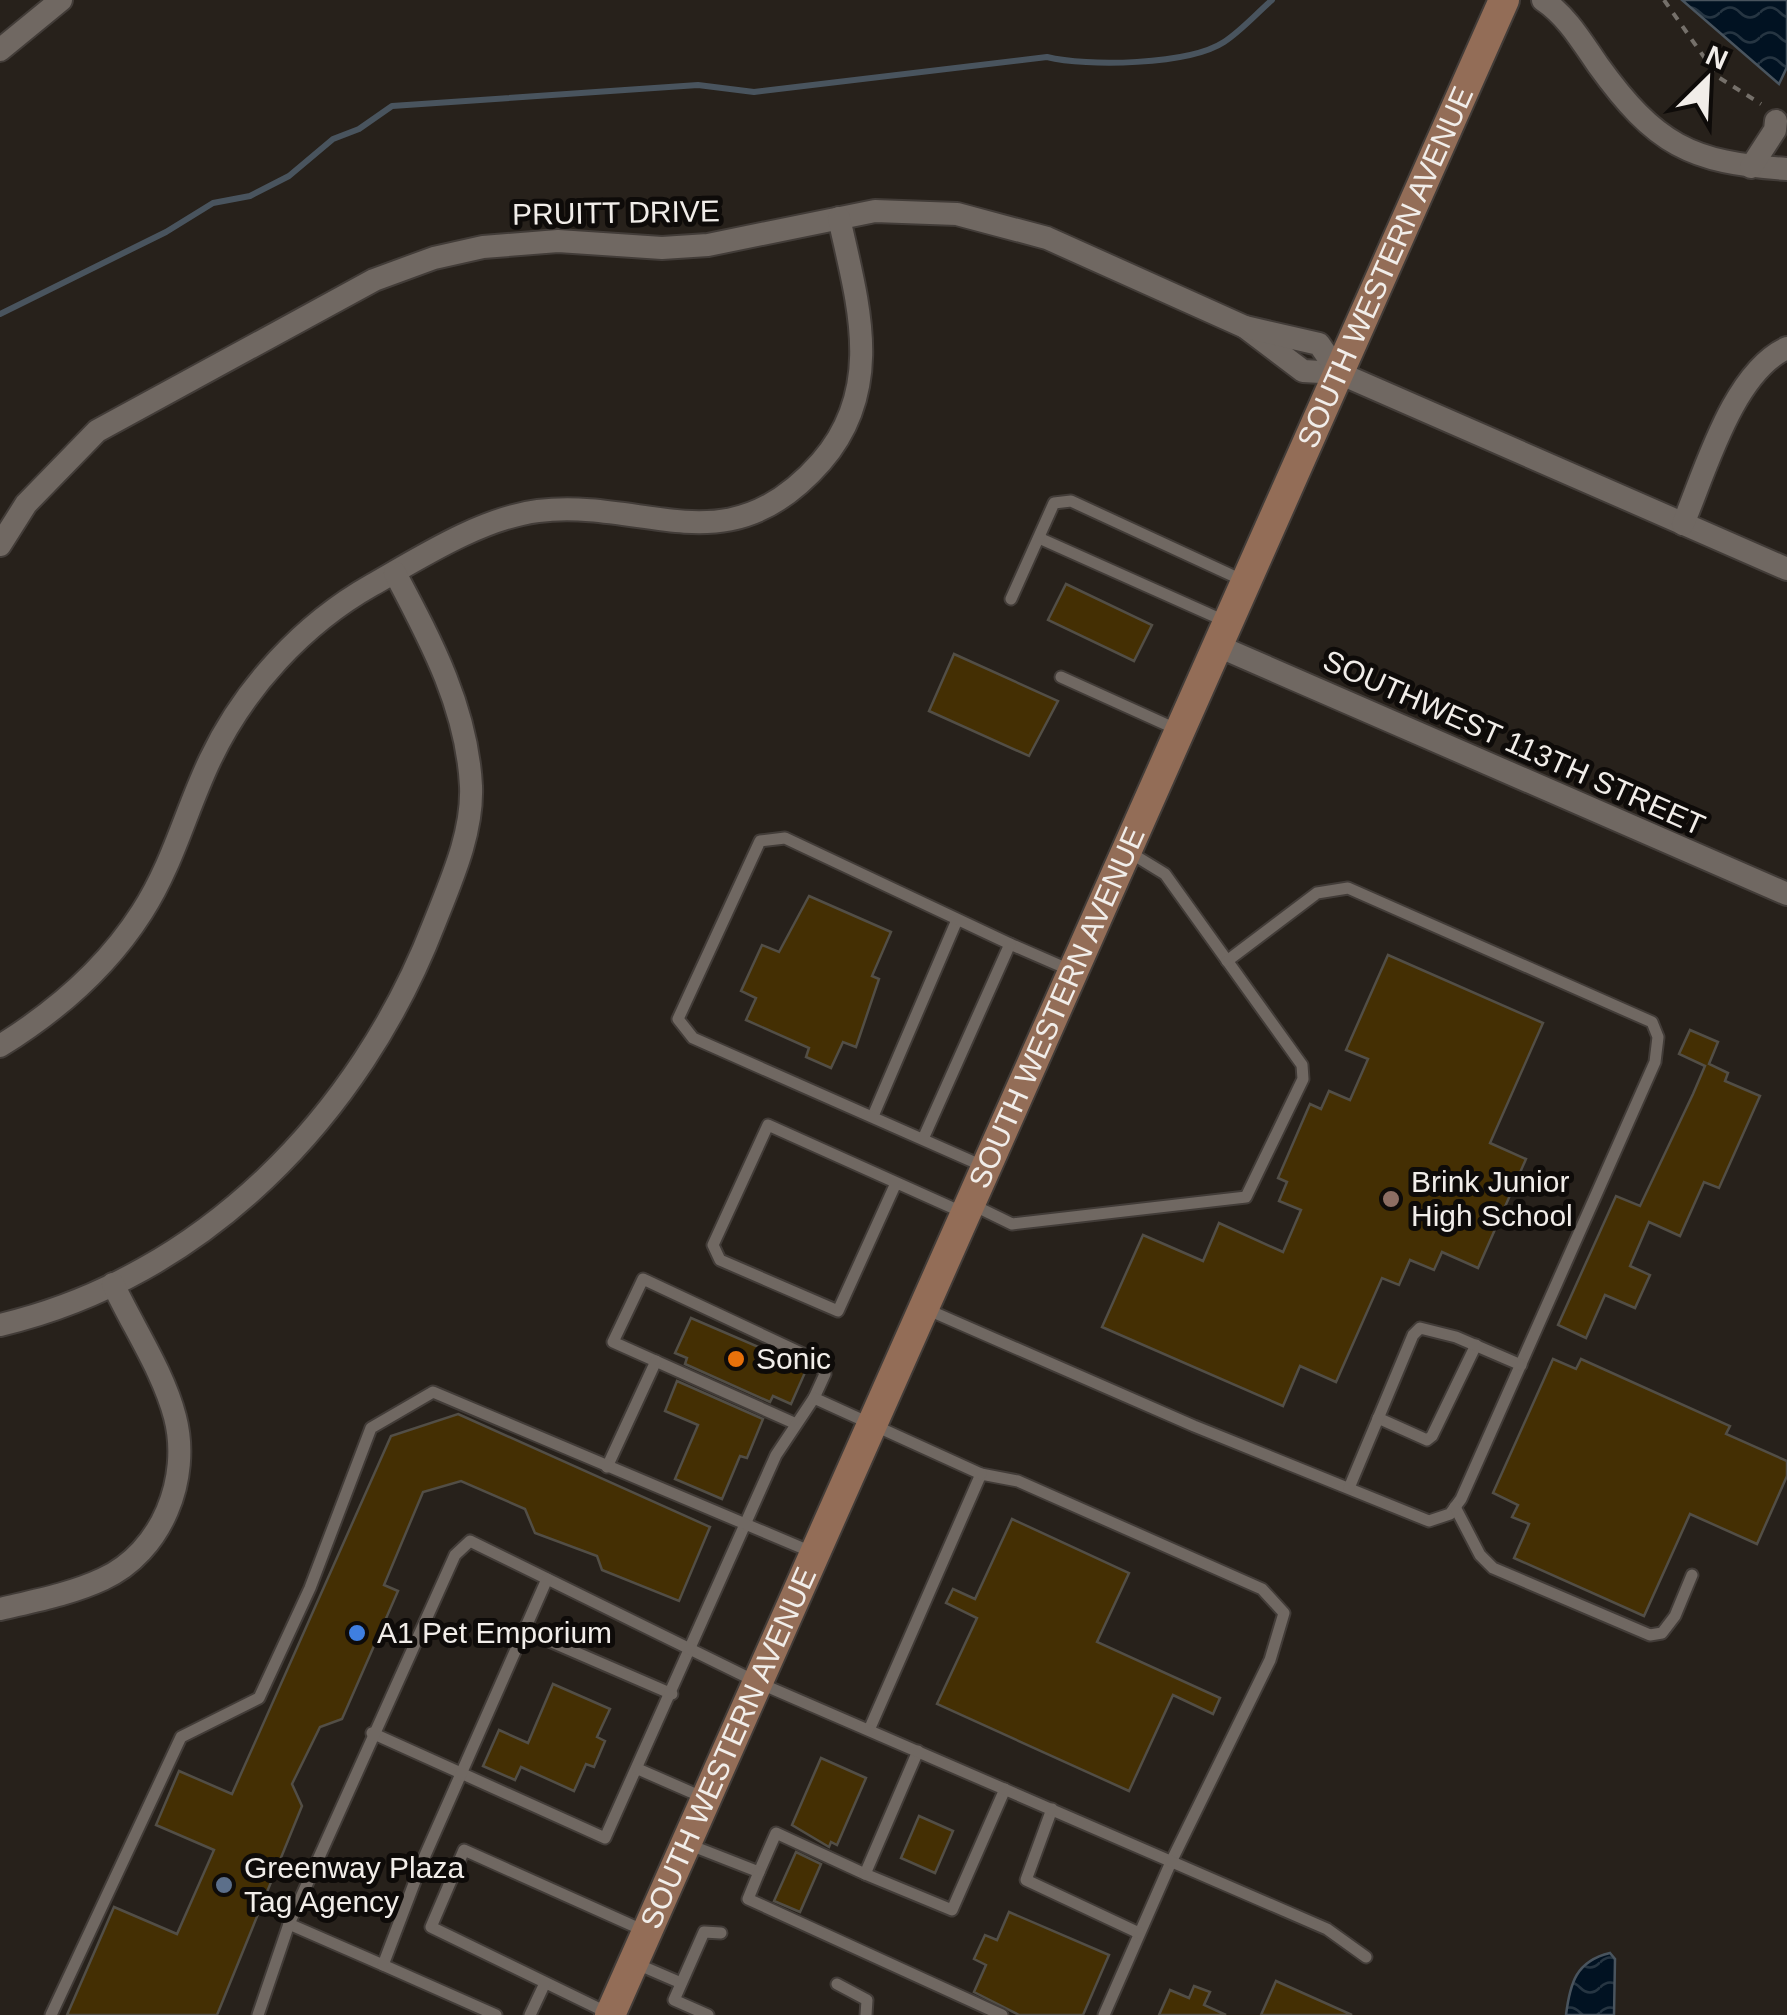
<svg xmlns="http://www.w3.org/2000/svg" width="1787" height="2015" viewBox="0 0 1787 2015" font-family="Arial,sans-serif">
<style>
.water{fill:url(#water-waves);stroke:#49545e;stroke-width:2.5}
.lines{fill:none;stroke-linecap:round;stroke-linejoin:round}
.stream{stroke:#49545e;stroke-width:6}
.building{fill:#442f03;stroke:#524e46;stroke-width:2.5}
.service-casing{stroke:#423c38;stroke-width:15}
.minor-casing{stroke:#423c38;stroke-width:26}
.secondary-casing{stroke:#423c38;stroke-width:34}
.path{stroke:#75706a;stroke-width:4;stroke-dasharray:8 8;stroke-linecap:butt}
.service{stroke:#706862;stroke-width:11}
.minor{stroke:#706862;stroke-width:22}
.secondary{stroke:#936d57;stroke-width:30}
.education-dot{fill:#8d6e63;stroke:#0e0b09;stroke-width:4}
.food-dot{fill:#e8710a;stroke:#0e0b09;stroke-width:4}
.shop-dot{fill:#3f7fe0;stroke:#0e0b09;stroke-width:4}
.service-dot{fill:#5c6f8a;stroke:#0e0b09;stroke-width:4}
.labels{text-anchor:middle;stroke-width:10;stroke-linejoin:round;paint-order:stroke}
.street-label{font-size:30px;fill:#f1ede9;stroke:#0e0b09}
.poi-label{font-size:30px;fill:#f1ede9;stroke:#0e0b09;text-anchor:start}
</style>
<defs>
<pattern id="water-waves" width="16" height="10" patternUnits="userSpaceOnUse" patternTransform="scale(2.5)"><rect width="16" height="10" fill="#011222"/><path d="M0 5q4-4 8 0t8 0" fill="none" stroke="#263542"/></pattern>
</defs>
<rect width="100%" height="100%" fill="#27211b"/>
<!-- water -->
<g class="water">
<polygon points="1682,0 1787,0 1787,67 1779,84"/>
<path d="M1610,1953L1615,1959L1614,2015H1566C1570,1983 1576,1961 1610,1953Z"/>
</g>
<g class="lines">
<!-- stream -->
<path class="stream" d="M0,314L166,232L213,203L250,196L289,176L333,139L359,129L392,106L698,85L754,92L1047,57C1086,67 1189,65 1224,42C1241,31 1257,13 1272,0"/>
</g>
<!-- building -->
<g class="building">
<polygon points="1066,584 1152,625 1134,661 1048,620"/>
<polygon points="954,654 1058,701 1029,756 929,711"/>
<polygon points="809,896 891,932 872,976 879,979 856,1047 843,1042 831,1068 806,1057 809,1048 746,1020 756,998 741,991 762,945 779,952"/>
<polygon points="1388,955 1543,1023 1490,1143 1526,1159 1478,1268 1442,1252 1434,1270 1410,1260 1399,1285 1382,1278 1336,1382 1300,1366 1283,1406 1102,1327 1143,1235 1203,1261 1219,1223 1283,1252 1301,1210 1279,1201 1287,1182 1278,1178 1310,1104 1321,1109 1329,1091 1350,1100 1368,1059 1346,1050"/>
<polygon points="1690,1030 1718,1042 1709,1064 1728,1073 1725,1081 1760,1096 1719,1188 1704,1182 1680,1236 1649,1222 1630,1266 1650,1275 1635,1308 1605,1295 1586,1338 1558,1325 1616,1196 1640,1206 1693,1094 1705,1066 1679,1054"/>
<polygon points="691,1318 807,1368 791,1404 773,1396 770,1402 685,1364 687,1358 675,1353"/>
<polygon points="1553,1359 1576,1369 1581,1359 1730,1426 1726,1434 1787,1461 1787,1476 1757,1544 1690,1514 1644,1616 1514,1558 1529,1524 1512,1517 1518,1505 1493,1493"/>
<polygon points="677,1381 763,1419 747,1458 740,1456 722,1499 675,1479 698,1425 665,1411"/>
<polygon points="458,1414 710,1527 679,1601 602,1570 597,1556 535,1533 525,1509 461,1481 423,1492 384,1585 398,1591 342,1719 320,1727 292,1784 302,1806 217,2015 67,2015 114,1907 177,1934 214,1850 156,1825 179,1771 232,1794 391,1436"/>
<polygon points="1012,1519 1129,1573 1097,1642 1220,1698 1213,1714 1173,1695 1129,1791 937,1704 977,1618 946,1603 953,1589 975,1599"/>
<polygon points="553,1684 610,1709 597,1737 605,1741 594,1767 586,1764 574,1791 521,1767 515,1780 483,1766 499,1730 528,1743"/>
<polygon points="821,1758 866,1778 837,1845 831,1842 829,1847 792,1825"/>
<polygon points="919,1816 953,1831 935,1873 901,1858"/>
<polygon points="796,1852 821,1864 800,1912 774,1901"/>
<polygon points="1009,1912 1109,1955 1083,2015 1019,2015 974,1992 986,1965 974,1959 985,1935 997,1940"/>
<polygon points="1276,1981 1352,2015 1261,2015"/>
<polygon points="1194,1986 1210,1992 1204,2005 1226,2015 1159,2015 1170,1990 1189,1998"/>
</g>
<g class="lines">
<!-- service casing -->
<g class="service-casing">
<g id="service">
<polyline points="1039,538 1227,622"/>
<polyline points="1011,599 1054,503 1071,501 1242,580"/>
<polyline points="1061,677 1176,729"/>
<polyline points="1010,944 1070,970"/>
<polyline points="873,1116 957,920"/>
<polyline points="923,1139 1010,944 785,838 760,841 678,1019 693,1038 985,1167"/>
<polyline points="896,1183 838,1311 720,1260 713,1245 768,1125 964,1213"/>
<polyline points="973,1205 1012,1224 1246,1197 1303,1079 1302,1065 1165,874 1129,852"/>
<polyline points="926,1309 1194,1426 1429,1521 1450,1514 1461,1499 1655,1062 1658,1037 1652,1022 1348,888 1317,893 1227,961"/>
<polyline points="1378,1418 1427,1440 1432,1436 1476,1345"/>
<polyline points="794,1423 613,1342 643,1279 818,1361 825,1374 814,1398"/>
<polyline points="607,1467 656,1361"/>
<polyline points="1349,1488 1413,1335 1420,1328 1456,1337 1521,1365"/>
<polyline points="1455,1507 1480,1555 1493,1568 1650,1635 1662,1633 1675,1616 1692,1575"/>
<polyline points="524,1630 672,1694"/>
<polyline points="869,1730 981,1474 1018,1481 1262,1589 1284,1613 1270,1660 1171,1862 1104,2015"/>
<polyline points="372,1733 605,1838 776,1455 814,1398 981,1474"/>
<polyline points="638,1769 702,1797"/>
<polyline points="1052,1809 1026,1880 1139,1933"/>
<polyline points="690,1845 759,1872 776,1833 865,1874 918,1751"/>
<polyline points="759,1872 748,1899 1002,2015"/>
<polyline points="865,1874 952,1910 1005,1789"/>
<polyline points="289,1924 383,1965"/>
<polyline points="637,1964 681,1983"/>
<polyline points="837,1984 867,2000 866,2015"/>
<polyline points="608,2013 431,1927 464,1850 647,1932"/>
<polyline points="51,2015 181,1737 259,1698 310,1588 371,1428 433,1392 814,1553"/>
<polyline points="258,2015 289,1924 455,1555 470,1541 757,1682 1327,1929 1366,1957"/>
<polyline points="496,2015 383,1965 423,1860 547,1579"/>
<polyline points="530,2015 545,1983"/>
<polyline points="708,2015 674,2000 704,1932 721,1933"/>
</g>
</g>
<!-- minor casing -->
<g class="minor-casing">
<g id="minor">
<path d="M1543,0C1567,16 1582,42 1598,65C1655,144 1690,163 1787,169"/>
<polyline points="0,50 61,0"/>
<polyline points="1751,167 1775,130 1776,121"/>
<polyline points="1245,327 1303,371 1339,373 1787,569"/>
<path d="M1683,524C1705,472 1733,372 1787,348"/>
<polyline points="0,545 26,504 97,431 374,280 434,258 483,247 558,241 662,248 708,245 875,211 957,214 1047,238 1245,327 1319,344 1339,373"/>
<polyline points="1218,646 1787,894"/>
<path d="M0,1046C55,1012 107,967 142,912C173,864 186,810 210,760C244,688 303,624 372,585C421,557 482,518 538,511C648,498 727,569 821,462C885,388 858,304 839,218"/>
<path d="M0,1325C204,1277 360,1115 434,924C451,881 473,833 471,786C467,708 431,641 395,573"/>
<path d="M0,1609C34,1601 71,1594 103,1579C162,1552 191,1478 175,1417C163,1371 133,1327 113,1284"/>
</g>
</g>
<!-- secondary casing -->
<g class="secondary-casing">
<g id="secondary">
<path id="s1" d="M610,2015L1504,0"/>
</g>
</g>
<!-- path -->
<polyline class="path" points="1664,0 1718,77 1761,104"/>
<!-- service -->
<use href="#service" class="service"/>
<!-- minor -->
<use href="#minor" class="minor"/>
<!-- secondary -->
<use href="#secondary" class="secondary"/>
</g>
<!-- markers -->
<circle class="education-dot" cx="1391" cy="1199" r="10"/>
<circle class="food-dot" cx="736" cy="1359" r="10"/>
<circle class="shop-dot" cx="357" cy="1633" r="10"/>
<circle class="service-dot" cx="224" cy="1885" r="10"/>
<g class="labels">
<!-- street labels -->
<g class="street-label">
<text transform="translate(616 213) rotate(-1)" y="10">PRUITT DRIVE</text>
<text dy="10" stroke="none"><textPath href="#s1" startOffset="1912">SOUTH WESTERN AVENUE</textPath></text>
<text transform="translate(1514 743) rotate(24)" y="10">SOUTHWEST 113TH STREET</text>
<text dy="10" stroke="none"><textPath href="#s1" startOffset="1102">SOUTH WESTERN AVENUE</textPath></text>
<text dy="10" stroke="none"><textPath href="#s1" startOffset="292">SOUTH WESTERN AVENUE</textPath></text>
</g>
<!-- poi labels -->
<g class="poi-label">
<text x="1411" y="1192">Brink Junior<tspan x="1411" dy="34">High School</tspan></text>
<text x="756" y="1369">Sonic</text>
<text x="377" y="1643">A1 Pet Emporium</text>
<text x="244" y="1878">Greenway Plaza<tspan x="244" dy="34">Tag Agency</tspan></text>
</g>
</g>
<!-- north arrow -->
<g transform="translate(1707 80) rotate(24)" stroke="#0e0b09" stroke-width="8" paint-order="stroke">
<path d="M0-8L18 38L0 25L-18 38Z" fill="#f1ede9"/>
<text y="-15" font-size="28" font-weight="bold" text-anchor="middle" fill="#f1ede9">N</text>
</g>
</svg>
